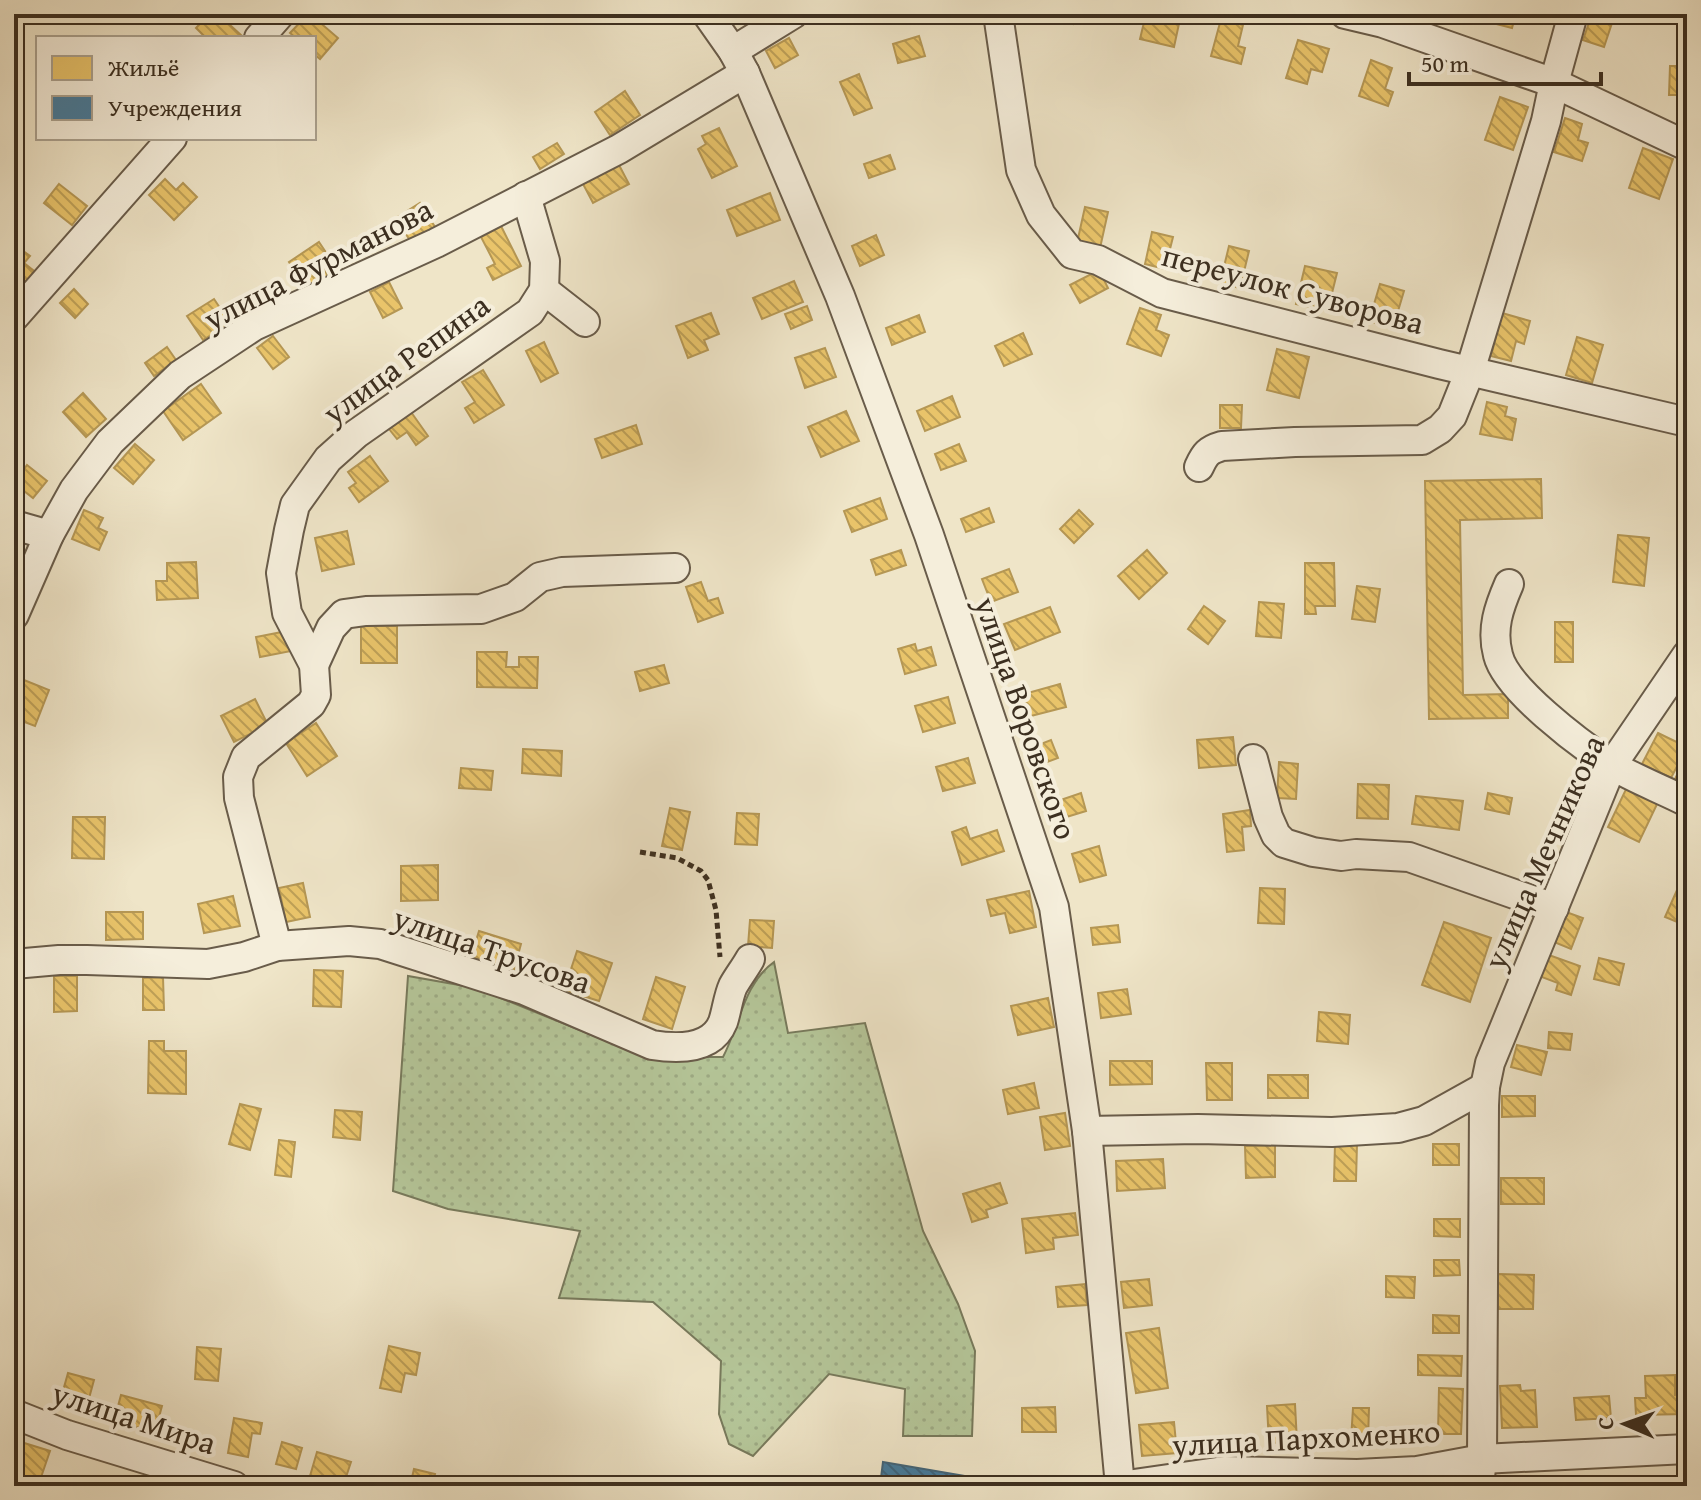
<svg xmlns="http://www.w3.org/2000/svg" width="1701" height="1500" viewBox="0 0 1701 1500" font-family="'Gentium Book Plus',serif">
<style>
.grass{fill:url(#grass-dots);stroke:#787a5c;stroke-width:2}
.homes{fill:url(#homes-back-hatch);stroke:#b59754;stroke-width:2}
.public{fill:url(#public-back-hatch);stroke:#426478;stroke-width:2}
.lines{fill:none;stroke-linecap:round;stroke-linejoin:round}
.minor-casing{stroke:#695c4a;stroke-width:32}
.path{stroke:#3c2f20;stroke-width:5;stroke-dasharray:6 4;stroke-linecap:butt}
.minor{stroke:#f5eedb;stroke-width:28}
.labels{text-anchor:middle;stroke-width:8;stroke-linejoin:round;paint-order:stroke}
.street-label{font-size:32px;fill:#3c2f20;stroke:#f5eedb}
</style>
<defs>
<pattern id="grass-dots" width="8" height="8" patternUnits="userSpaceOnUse" patternTransform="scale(2)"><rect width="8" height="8" fill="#b5c699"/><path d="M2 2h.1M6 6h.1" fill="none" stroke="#9daa84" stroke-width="1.8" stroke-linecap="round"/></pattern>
<pattern id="homes-back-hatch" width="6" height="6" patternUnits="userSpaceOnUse" patternTransform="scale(2)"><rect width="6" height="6" fill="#e9c46a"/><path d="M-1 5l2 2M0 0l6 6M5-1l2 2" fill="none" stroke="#bea057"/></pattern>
<pattern id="public-back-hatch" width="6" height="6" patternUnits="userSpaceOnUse" patternTransform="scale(2)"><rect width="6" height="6" fill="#457b9d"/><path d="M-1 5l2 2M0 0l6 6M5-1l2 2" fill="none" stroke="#3b6580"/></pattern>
</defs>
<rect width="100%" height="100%" fill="#efe5c8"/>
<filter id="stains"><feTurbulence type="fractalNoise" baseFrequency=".0025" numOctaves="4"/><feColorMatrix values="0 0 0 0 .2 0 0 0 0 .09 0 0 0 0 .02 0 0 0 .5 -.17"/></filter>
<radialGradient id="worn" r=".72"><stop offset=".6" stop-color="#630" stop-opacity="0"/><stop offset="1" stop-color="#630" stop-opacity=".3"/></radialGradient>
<!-- grass -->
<path class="grass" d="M774,962L788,1033L865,1023L923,1231L958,1304L975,1351L972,1436H903L905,1389L829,1374L753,1456L729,1444L719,1414L721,1361L653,1302L559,1298L580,1231L448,1209L393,1191L408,976L476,988L646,1057H723C740,1025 743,984 774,962Z"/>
<!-- homes -->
<g class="homes">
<polygon points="209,14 218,14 241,35 238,38 206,38 196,28"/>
<polygon points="308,14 310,14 338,38 320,59 314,54 314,38 296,38 290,33"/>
<polygon points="1039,14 1075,14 1073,24"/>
<polygon points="1146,14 1173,14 1172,17 1180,19 1174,47 1140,39"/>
<polygon points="1478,14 1516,14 1512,28 1477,19"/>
<polygon points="1592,14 1615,14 1604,47 1583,40"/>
<polygon points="1221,19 1243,25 1238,46 1245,48 1241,64 1211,56"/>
<polygon points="919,36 925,56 898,63 893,44"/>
<polygon points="789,38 798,55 775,68 766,51"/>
<polygon points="1298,40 1329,49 1322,72 1311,69 1307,84 1286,78"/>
<polygon points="1371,60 1392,68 1385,89 1393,92 1388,106 1359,96"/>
<polygon points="1670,66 1687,66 1687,95 1669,95"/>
<polygon points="859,74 872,108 854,115 840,82"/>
<polygon points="625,91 640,115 610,135 595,112"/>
<polygon points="1500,97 1528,107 1513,150 1485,140"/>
<polygon points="1565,118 1582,124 1578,140 1588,143 1582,161 1554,152"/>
<polygon points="719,128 737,166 712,178 698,149 706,144 702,136"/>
<polygon points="557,143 564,154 540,169 533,157"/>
<polygon points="1643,148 1673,159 1659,199 1629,188"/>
<polygon points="890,155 895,169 869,178 864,164"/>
<polygon points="619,165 629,184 593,203 583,184"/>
<polygon points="165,179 176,190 183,183 197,197 174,220 149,195"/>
<polygon points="59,184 87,206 72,225 44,203"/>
<polygon points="770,193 780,220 737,236 727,210"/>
<polygon points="420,203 435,227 411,242 396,218"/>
<polygon points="1085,207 1108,212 1100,248 1077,243"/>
<polygon points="501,226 521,266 493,280 487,268 495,264 481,237"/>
<polygon points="1152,232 1173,237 1165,269 1145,264"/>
<polygon points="876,235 884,255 860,266 852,246"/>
<polygon points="319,242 329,257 320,263 328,276 307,290 289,262"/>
<polygon points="15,245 30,256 24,263 38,274 25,291 14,281"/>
<polygon points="1229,246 1249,251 1240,288 1220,283"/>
<polygon points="1305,266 1337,273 1332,293 1323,291 1318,309 1296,304"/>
<polygon points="1099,270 1108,288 1080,303 1070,285"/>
<polygon points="794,281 803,302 762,319 753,298"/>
<polygon points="389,282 402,308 383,318 370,292"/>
<polygon points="1380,284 1404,291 1393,328 1369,321"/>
<polygon points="74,289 88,304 75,318 60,303"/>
<polygon points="214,299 230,323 203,340 187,316"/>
<polygon points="807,306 812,320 791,329 785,314"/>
<polygon points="1140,308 1161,315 1156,330 1169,335 1161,356 1127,344"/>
<polygon points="711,313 719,334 704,340 708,350 688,358 676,326"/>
<polygon points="1502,313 1530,321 1524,344 1516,341 1511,361 1491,356"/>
<polygon points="919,315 925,332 892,345 886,328"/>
<polygon points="1023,333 1032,354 1004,366 995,346"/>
<polygon points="273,336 289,357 273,369 257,348"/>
<polygon points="1577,337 1603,345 1592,383 1566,375"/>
<polygon points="544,342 558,373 541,382 526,351"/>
<polygon points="167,347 176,360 154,376 145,363"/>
<polygon points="825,348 836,377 805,388 795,358"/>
<polygon points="1277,349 1309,357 1299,398 1267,390"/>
<polygon points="483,370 504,405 474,423 465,408 475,402 462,382"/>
<polygon points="201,384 221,413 183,440 163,411"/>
<polygon points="83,393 106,419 86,437 63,412"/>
<polygon points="952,396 960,417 925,431 917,411"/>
<polygon points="1487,402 1507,407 1505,416 1516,419 1512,440 1480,434"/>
<polygon points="1220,405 1242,405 1241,428 1220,428"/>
<polygon points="846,411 859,441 821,457 808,427"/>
<polygon points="411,412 428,436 416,445 407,432 397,439 389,429"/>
<polygon points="636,425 642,444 602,458 595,439"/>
<polygon points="135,444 154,460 133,484 114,468"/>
<polygon points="959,444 966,461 941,470 935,454"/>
<polygon points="370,456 388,481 359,502 349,488 356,483 348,472"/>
<polygon points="27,465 47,481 33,498 14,483"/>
<polygon points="1541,479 1542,518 1460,520 1463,695 1508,694 1508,718 1429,719 1425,481"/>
<polygon points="880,498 887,519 852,532 844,511"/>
<polygon points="989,508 994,522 966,532 961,519"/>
<polygon points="84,510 103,518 98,528 107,532 99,550 72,539"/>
<polygon points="1079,510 1093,524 1074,543 1060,529"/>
<polygon points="347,531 354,564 322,571 315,538"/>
<polygon points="1618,535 1649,538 1644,586 1613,582"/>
<polygon points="901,550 906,565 876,575 871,560"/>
<polygon points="1147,550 1167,573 1139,599 1118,576"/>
<polygon points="196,562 198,598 157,600 156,581 167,581 167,563"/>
<polygon points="1305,563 1334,563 1335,606 1315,606 1316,614 1305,614"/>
<polygon points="1009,569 1018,592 991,602 982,579"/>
<polygon points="701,582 708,601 718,598 723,613 698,622 686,587"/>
<polygon points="1357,586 1380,589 1375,622 1352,619"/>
<polygon points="1259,602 1284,604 1281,638 1256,636"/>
<polygon points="1204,606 1225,621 1208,644 1188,629"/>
<polygon points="1050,607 1060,632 1015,650 1004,624"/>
<rect x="1555" y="622" width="18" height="40"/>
<rect x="361" y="626" width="36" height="37"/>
<polygon points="287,631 291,651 260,657 256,637"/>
<polygon points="915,644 917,651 931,647 936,665 905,674 898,649"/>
<polygon points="477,652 507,652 506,667 519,667 519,657 538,657 537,688 477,687"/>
<polygon points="664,665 669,683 640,691 635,672"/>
<polygon points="14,676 49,690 35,726 14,718"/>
<polygon points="1060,684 1066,707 1023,718 1017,696"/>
<polygon points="948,697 955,723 923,732 915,706"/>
<polygon points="255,699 268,725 234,742 221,716"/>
<polygon points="316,723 337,756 307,776 286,743"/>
<polygon points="1658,733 1687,747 1671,778 1642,764"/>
<polygon points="1233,737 1236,765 1199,768 1197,740"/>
<polygon points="1051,740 1058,758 1039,765 1033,747"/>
<polygon points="523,749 562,751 561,776 522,773"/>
<polygon points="968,758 975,783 943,791 936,767"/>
<polygon points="1279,762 1298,764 1296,799 1277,798"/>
<polygon points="1683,763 1687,764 1687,787 1674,781"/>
<polygon points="461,768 493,771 491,790 459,788"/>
<polygon points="1358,784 1389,785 1388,819 1357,818"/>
<polygon points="1628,785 1659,800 1639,842 1608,827"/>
<polygon points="1081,793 1086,811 1060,819 1055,802"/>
<polygon points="1488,793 1512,798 1509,814 1485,809"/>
<polygon points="1416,796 1463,801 1459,830 1412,824"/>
<polygon points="670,808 690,812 682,850 662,846"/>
<polygon points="1250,810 1251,826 1242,827 1244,850 1227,852 1223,814"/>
<polygon points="737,813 759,814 757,845 735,844"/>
<polygon points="73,817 105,817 104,859 72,858"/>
<polygon points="966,827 970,839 997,830 1004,851 962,865 952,832"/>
<polygon points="1099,846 1106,875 1080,882 1072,854"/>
<polygon points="438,865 438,900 401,901 401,866"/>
<polygon points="303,883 310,917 286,922 279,888"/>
<polygon points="1260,888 1285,889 1284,924 1258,923"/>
<polygon points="1677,890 1687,894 1687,926 1665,917"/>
<polygon points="1029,891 1036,927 1010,933 1005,913 991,916 987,900"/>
<polygon points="14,894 21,895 19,935 14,934"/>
<polygon points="233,896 240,926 204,933 198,904"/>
<polygon points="106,912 143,912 143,939 106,940"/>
<polygon points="1566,912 1583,918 1571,949 1554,942"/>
<polygon points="750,920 774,921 772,948 748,946"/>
<polygon points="1444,922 1491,938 1470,1002 1422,985"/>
<polygon points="1118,925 1120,942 1093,945 1091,928"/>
<polygon points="479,931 521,944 514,970 471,957"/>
<polygon points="577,951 612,963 599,1001 564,990"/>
<polygon points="1546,954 1580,966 1571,995 1556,990 1558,983 1539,976"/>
<polygon points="1599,958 1624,964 1619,985 1594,979"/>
<polygon points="314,970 343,971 341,1007 313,1006"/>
<polygon points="54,976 77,976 77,1011 54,1012"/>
<polygon points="163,977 164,1010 143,1010 143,978"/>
<polygon points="656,977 685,987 672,1029 643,1019"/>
<polygon points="1127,989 1131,1014 1101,1018 1098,993"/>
<polygon points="1048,998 1054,1027 1018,1035 1011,1006"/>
<polygon points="1319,1012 1350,1015 1348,1044 1317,1041"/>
<polygon points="1549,1032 1572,1034 1570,1050 1548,1048"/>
<polygon points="149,1041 164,1041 164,1051 186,1051 186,1094 148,1093"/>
<polygon points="1517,1045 1547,1052 1541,1075 1511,1067"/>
<polygon points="1110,1061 1152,1061 1152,1084 1110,1085"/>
<polygon points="1206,1063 1232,1063 1232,1100 1207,1100"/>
<rect x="1268" y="1075" width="40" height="23"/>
<polygon points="1034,1083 1039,1108 1008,1114 1003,1090"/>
<polygon points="1502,1096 1535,1096 1535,1116 1502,1117"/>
<polygon points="240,1104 261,1109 250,1150 229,1144"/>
<polygon points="335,1110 362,1112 360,1140 333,1137"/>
<polygon points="1065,1113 1070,1146 1045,1150 1040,1117"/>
<polygon points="279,1140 295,1142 291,1177 275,1175"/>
<polygon points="1335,1144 1357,1144 1356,1181 1334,1181"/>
<rect x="1433" y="1144" width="26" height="21"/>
<polygon points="1275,1145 1275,1177 1246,1178 1245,1146"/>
<polygon points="1163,1159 1165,1188 1117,1191 1116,1161"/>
<rect x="1501" y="1178" width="43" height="26"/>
<polygon points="1000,1183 1007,1203 986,1210 988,1217 972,1222 963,1194"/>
<polygon points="1075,1213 1078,1235 1053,1238 1054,1249 1026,1253 1022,1219"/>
<polygon points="1434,1219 1460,1219 1460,1237 1434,1236"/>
<polygon points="1434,1260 1459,1260 1460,1275 1434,1276"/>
<polygon points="1498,1274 1534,1275 1533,1309 1498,1309"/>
<polygon points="1386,1276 1415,1277 1414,1298 1386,1297"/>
<polygon points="1149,1279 1152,1305 1124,1308 1121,1282"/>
<polygon points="1085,1284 1087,1305 1058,1307 1056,1287"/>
<polygon points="1433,1315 1459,1316 1459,1333 1433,1333"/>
<polygon points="1159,1328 1168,1388 1136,1393 1126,1333"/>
<polygon points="389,1346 420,1353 416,1375 405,1373 401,1392 380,1388"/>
<polygon points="197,1347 221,1349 218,1381 195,1379"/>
<polygon points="1418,1355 1462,1356 1461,1376 1418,1375"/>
<polygon points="68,1373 94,1380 85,1413 59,1405"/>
<polygon points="1675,1375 1675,1395 1687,1394 1687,1414 1636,1415 1635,1398 1646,1398 1645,1376"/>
<polygon points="1520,1385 1521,1391 1535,1390 1537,1427 1502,1428 1500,1386"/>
<polygon points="1439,1388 1463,1389 1461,1434 1438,1434"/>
<polygon points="121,1395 162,1406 155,1432 114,1421"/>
<polygon points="1609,1396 1611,1418 1576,1420 1574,1398"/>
<polygon points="1295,1404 1297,1442 1269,1443 1267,1406"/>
<polygon points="1055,1407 1056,1432 1022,1432 1022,1408"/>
<polygon points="1353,1408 1369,1408 1368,1440 1351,1440"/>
<polygon points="234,1418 262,1423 260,1434 252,1433 248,1457 228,1453"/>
<polygon points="1174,1422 1177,1453 1142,1456 1139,1425"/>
<polygon points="21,1442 50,1451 38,1486 14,1478 14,1462"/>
<polygon points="282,1442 302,1448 296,1469 276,1464"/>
<polygon points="317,1452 351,1462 343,1486 310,1476"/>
<polygon points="414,1469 435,1474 432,1486 410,1486"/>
</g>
<!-- public -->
<polygon class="public" points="883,1462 971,1477 969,1486 880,1486"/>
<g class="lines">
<!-- minor casing -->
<g class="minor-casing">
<g id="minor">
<polyline points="707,14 733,51 745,73 840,296 929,535 1054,907 1087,1131 1120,1486"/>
<polyline points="998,14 1021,170 1041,215 1072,254 1098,260 1162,293 1439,364 1687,422"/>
<polyline points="1345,14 1383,23 1554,83 1687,146"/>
<polyline points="259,38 280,14"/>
<polyline points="733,51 793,14"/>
<polyline points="544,290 585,322"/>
<polyline points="14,317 172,138"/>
<path d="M1199,467C1205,454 1208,450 1222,446L1295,442L1422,440L1440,429L1452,416L1470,371L1546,121L1554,83L1573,14"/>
<polyline points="14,525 49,535"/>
<path d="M1509,584C1499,607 1491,629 1498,655C1506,689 1580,744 1610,764C1634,779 1662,789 1687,802"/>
<polyline points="14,615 49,535 74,490 110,442 180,375 254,326 436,243 619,149 745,73"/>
<polyline points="314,665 331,628 344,614 366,611 481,609 515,597 540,577 562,572 675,568"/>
<polyline points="1253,759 1268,817 1276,835 1284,843 1313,852 1341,856 1356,854 1409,857 1554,908"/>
<polyline points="277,946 239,798 238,777 246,757 311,704 316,695 314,665 287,613 281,573 289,530 295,505 328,459 356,434 530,312 544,290 545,261 526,196"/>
<path d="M14,964L59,960H87L208,964L244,957L277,946L349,941L380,944L524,990L652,1045C677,1049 712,1050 723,1022C727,1010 728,997 733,986C738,977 745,968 750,959"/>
<polyline points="1087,1131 1198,1129 1332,1132 1398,1128 1424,1121 1485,1087"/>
<polyline points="14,1414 67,1435 234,1486"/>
<polyline points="1120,1486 1224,1471 1357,1474 1417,1471 1482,1459 1687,1449"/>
<polyline points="1479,1486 1482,1459 1484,1105 1485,1087 1490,1063 1612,765 1687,655"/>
</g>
</g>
<!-- path -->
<polyline class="path" points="640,852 677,858 701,871 708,880 716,910 720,957"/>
<!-- minor -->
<use href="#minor" class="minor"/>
</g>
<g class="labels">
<!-- street labels -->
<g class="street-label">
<text transform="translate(318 264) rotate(-27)" y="11">улица Фурманова</text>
<text transform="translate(1293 289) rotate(15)" y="11">переулок Суворова</text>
<text transform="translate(406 359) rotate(-36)" y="11">улица Репина</text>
<text transform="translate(1026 718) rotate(71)" y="11">улица Воровского</text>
<text transform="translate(1544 852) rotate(-66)" y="11">улица Мечникова</text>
<text transform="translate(492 950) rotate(19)" y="11">улица Трусова</text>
<text transform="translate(134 1418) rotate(18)" y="11">улица Мира</text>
<text transform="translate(1306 1438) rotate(-3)" y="11">улица Пархоменко</text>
</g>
</g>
<!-- margin -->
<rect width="1701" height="1500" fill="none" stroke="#efe5c8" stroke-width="48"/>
<rect x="16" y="16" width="1669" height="1468" fill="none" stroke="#3c2f20" stroke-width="4"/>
<rect x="24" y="24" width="1653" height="1452" fill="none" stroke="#3c2f20" stroke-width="2"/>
<!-- legend -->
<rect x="36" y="36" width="280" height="104" fill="#f5eedb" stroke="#aba290" stroke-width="2"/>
<rect x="52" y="56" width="40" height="24" fill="#e9c46a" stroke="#aba290" stroke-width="2"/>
<text x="108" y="76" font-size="24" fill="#3c2f20">Жильё</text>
<rect x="52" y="96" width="40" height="24" fill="#457b9d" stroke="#aba290" stroke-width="2"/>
<text x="108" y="116" font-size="24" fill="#3c2f20">Учреждения</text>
<!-- north arrow -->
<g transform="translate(1625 1424) rotate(272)" stroke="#f5eedb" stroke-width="6" paint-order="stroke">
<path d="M0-6L14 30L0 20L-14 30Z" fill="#3c2f20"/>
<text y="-12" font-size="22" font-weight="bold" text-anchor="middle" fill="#3c2f20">С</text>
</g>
<!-- scale -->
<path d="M1409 72v12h192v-12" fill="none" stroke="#3c2f20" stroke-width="4"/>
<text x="1421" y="72" font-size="24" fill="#3c2f20" stroke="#f5eedb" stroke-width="6" paint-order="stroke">50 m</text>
<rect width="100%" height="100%" filter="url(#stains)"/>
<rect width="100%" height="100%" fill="url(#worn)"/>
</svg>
